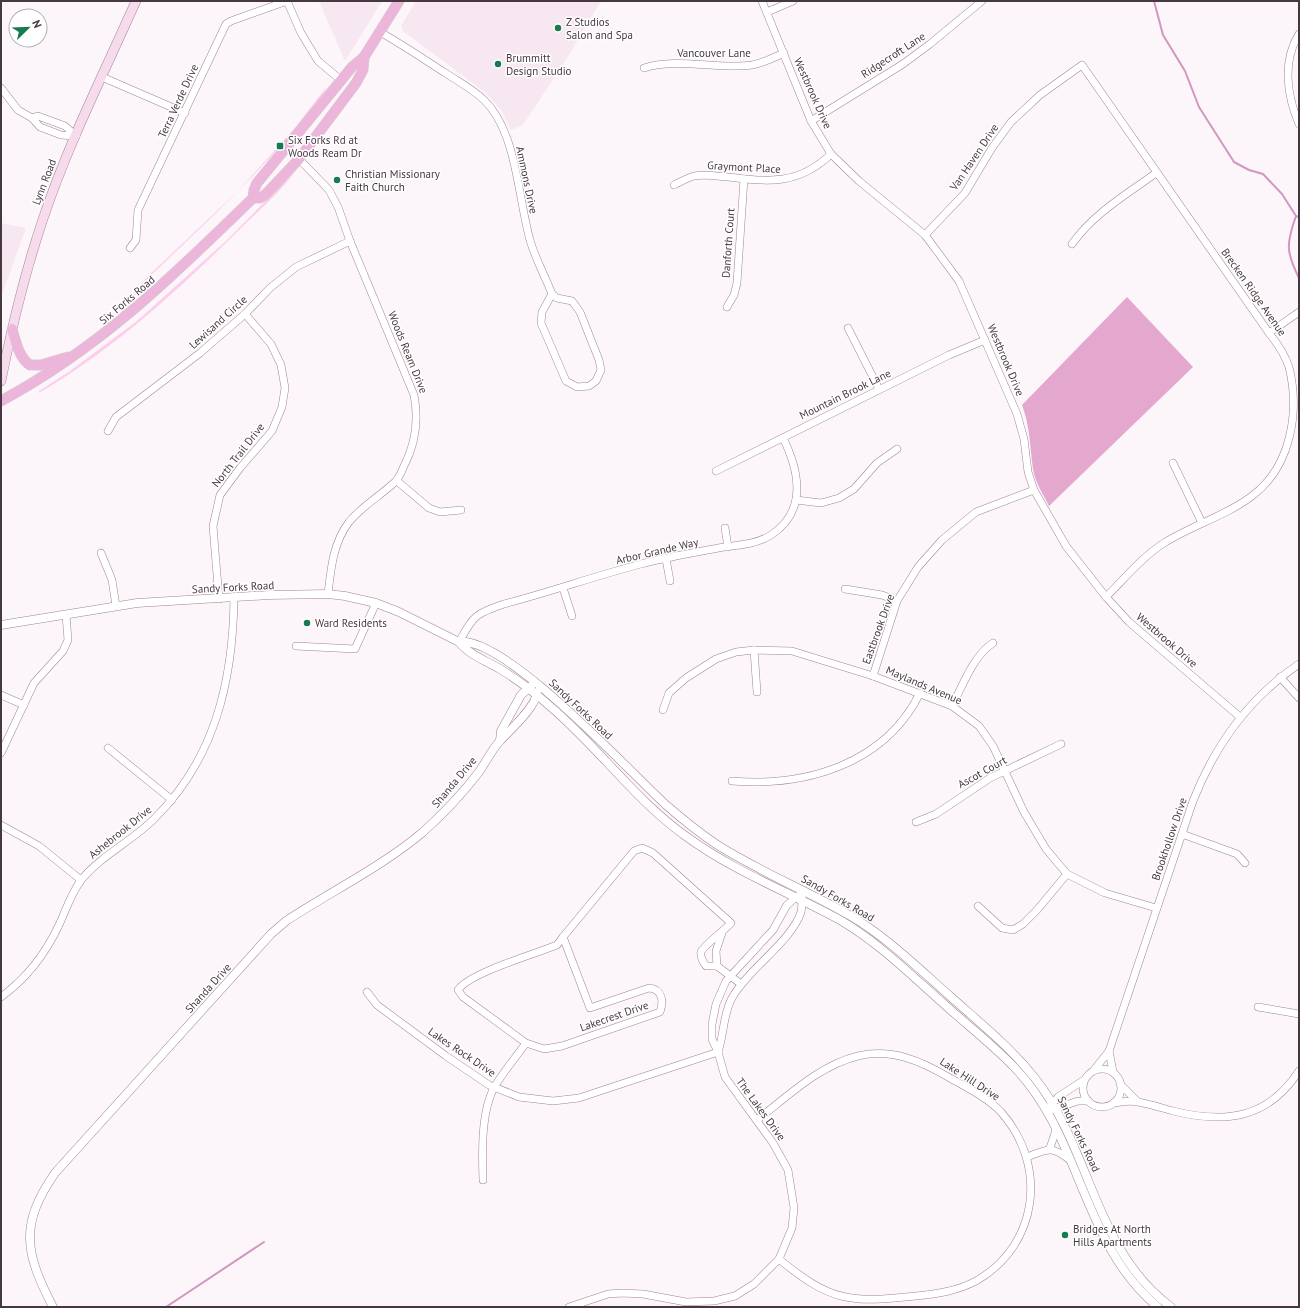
<svg xmlns="http://www.w3.org/2000/svg" width="1300" height="1308" viewBox="0 0 1300 1308" font-family="'PT Sans',sans-serif">
<style>
.built{fill:#f7e7f1}
.green{fill:#fdceec}
.forest{fill:#e4a8cf}
.lines{fill:none;stroke-linecap:round;stroke-linejoin:round}
.stream{stroke:#d297be;stroke-width:2}
.minor-casing{stroke:#a08396;stroke-width:8}
.tertiary-casing{stroke:#a08396;stroke-width:9}
.secondary-casing{stroke:#a08396;stroke-width:10}
.primary-casing{stroke:#d6d3d5;stroke-width:11}
.minor{stroke:#fff;stroke-width:7}
.tertiary{stroke:#fff;stroke-width:8}
.secondary{stroke:#f5dbec;stroke-width:9}
.primary{stroke:#ebb6da;stroke-width:10}
.poi-dot{fill:#187a51;stroke:#fff;stroke-width:1.5}
.labels{text-anchor:middle;stroke-width:3;stroke-linejoin:round;paint-order:stroke}
.poi-label{font-size:11px;fill:#453840;stroke:#fff;text-anchor:start}
.street-label{font-size:11px;fill:#453840;stroke:#fff}
</style>
<rect width="100%" height="100%" fill="#fcf5fa"/>
<!-- built -->
<g class="built">
<polygon points="319,1 382,1 345,61"/>
<polygon points="416,1 601,1 569,55 523,125 511,130 502,111 486,93 403,31 401,26"/>
<polygon points="1,223 26,228 1,297"/>
</g>
<!-- green -->
<g class="green">
<path d="M327,86C317,107 298,126 282,144C240,192 193,235 146,280L137,294L127,300L136,293L145,279L238,191L295,128Z"/>
<path d="M294,172C288,184 259,211 247,222C184,285 116,348 39,393V391L70,371L137,321L227,240Z"/>
</g>
<!-- forest -->
<path class="forest" d="M1127,297L1193,367L1049,506C1043,494 1035,482 1033,469C1030,447 1030,426 1022,405Z"/>
<g class="lines">
<!-- stream -->
<g class="stream">
<polyline points="1154,1 1163,35 1185,71 1199,107 1234,162 1249,170 1263,174 1282,194 1296,216 1299,217"/>
<path d="M1296,216C1286,244 1286,252 1299,278"/>
<polyline points="166,1307 264,1242"/>
</g>
<!-- minor casing -->
<g class="minor-casing">
<g id="minor">
<polyline points="287,1 301,33 318,61 342,81"/>
<polyline points="762,1 811,121 831,154 859,181 925,235 959,281 1017,414 1024,439 1028,472 1034,490 1066,546 1106,597 1129,622 1240,717"/>
<polyline points="767,12 793,1"/>
<path d="M380,32C403,45 425,60 447,74C459,82 474,90 484,100C517,132 518,198 530,240C535,258 545,276 552,294L557,298L572,301L580,312L599,360L601,370L596,381L589,386L577,387L566,381L541,323L542,312L552,294"/>
<path d="M1299,34C1282,61 1287,96 1299,124"/>
<path d="M644,68C678,57 716,70 752,65C763,63 773,58 784,53"/>
<polyline points="102,77 185,113"/>
<polyline points="1,88 18,110 32,118 40,127 61,135 76,136"/>
<polyline points="32,118 38,116 65,126 76,136"/>
<polyline points="811,121 903,64 930,44 982,1"/>
<path d="M299,159L329,190L338,207L350,241L414,395C419,421 416,443 404,466C402,471 399,478 395,482C380,496 362,506 349,522C333,543 331,568 328,594"/>
<path d="M674,185C680,182 687,178 694,176C704,174 717,176 728,177C769,182 799,185 831,154"/>
<path d="M925,235L965,193L992,148L1011,122L1040,95L1082,65L1269,333C1277,343 1285,355 1289,367C1300,412 1291,467 1252,496C1226,516 1192,525 1164,543C1142,557 1124,579 1106,597"/>
<path d="M1072,244C1094,213 1126,195 1156,173"/>
<polyline points="130,248 136,240 138,210 226,24 231,21 287,1"/>
<polyline points="727,307 734,295 737,283 744,179"/>
<polyline points="848,328 879,389"/>
<polyline points="1269,333 1299,312"/>
<polyline points="108,431 116,417 200,353 245,314 270,288 296,267 350,241"/>
<polyline points="1173,463 1202,523"/>
<polyline points="716,471 949,355 985,340"/>
<polyline points="397,481 429,508 440,512 461,510"/>
<polyline points="796,500 821,503 839,498 854,489 877,463 897,449"/>
<polyline points="725,528 728,547"/>
<polyline points="101,553 112,580 116,606"/>
<polyline points="666,559 670,581"/>
<polyline points="563,588 572,616"/>
<polyline points="845,589 882,595 897,601"/>
<polyline points="219,599 213,526 220,495 240,468 272,431 282,407 285,388 281,365 271,344 245,314"/>
<path d="M459,642C474,615 475,614 504,604C550,592 595,576 641,564C667,557 697,552 724,547C740,545 757,544 771,535C808,511 799,470 783,438"/>
<polyline points="296,646 355,649 376,603"/>
<polyline points="754,650 757,692"/>
<polyline points="873,676 897,601 918,567 942,540 976,512 1034,490"/>
<polyline points="1280,677 1299,698"/>
<polyline points="1,695 24,705"/>
<path d="M952,706C963,685 973,656 993,643"/>
<polyline points="663,710 669,693 686,678 716,659 736,652 754,650 792,651 873,676 952,706 979,726 993,746 1024,812 1046,849 1067,874 1105,893 1156,908"/>
<polyline points="108,748 172,800"/>
<polyline points="1,753 34,683 63,651 68,640 66,615"/>
<path d="M732,781C806,787 885,764 920,693"/>
<polyline points="916,822 936,814 990,778 1061,744"/>
<polyline points="1,825 39,846 81,880"/>
<polyline points="1182,834 1237,854 1245,863"/>
<polyline points="978,906 1002,928 1013,930 1023,924 1037,910 1067,874"/>
<polyline points="717,966 716,951 722,933"/>
<polyline points="367,992 377,1005 446,1056 489,1085 519,1097 553,1101 579,1098 718,1052"/>
<path d="M1,997C27,978 45,955 59,925C66,910 71,893 82,879C102,855 132,841 154,819C215,759 233,681 234,598"/>
<polyline points="1258,1007 1299,1014"/>
<path d="M526,1043L463,997L458,990C469,973 535,954 557,945L563,937"/>
<polyline points="1109,1051 1113,1072"/>
<path d="M718,1052C724,1035 723,1014 732,998C748,969 792,941 801,912C802,907 802,901 802,896"/>
<circle cx="1102" cy="1088" r="19"/>
<path d="M1094,1070L1109,1051L1193,801C1215,745 1249,698 1299,664"/>
<polyline points="1120,1084 1137,1101"/>
<path d="M1114,1103C1121,1102 1130,1100 1138,1102C1150,1104 1162,1108 1173,1111C1225,1124 1268,1119 1299,1071"/>
<polyline points="1049,1107 1058,1097 1084,1080"/>
<polyline points="1051,1110 1078,1101 1088,1101"/>
<path d="M757,1120C788,1096 820,1065 858,1056C892,1048 921,1061 950,1078C966,1087 988,1098 1001,1112C1048,1165 1039,1245 976,1281C957,1291 937,1294 916,1296C850,1303 831,1302 779,1259"/>
<polyline points="1050,1148 1056,1130"/>
<path d="M1027,1157C1048,1149 1051,1145 1070,1160"/>
<path d="M483,1180C482,1152 481,1110 495,1086C504,1071 516,1057 526,1043L544,1049L562,1046L660,1012C664,1001 662,989 649,988L590,1008L563,937L634,851L642,848L653,853L731,923C726,929 702,947 701,952C700,957 703,962 706,966H717L741,984"/>
<polyline points="569,1307 608,1294 622,1293 643,1294 686,1302 714,1301 735,1296 754,1284 779,1259 792,1228 794,1208 788,1170 773,1143 725,1077 718,1052 712,1039 712,1024 716,1004 726,981 773,930 787,905 799,895"/>
</g>
</g>
<!-- tertiary casing -->
<g class="tertiary-casing">
<g id="tertiary">
<path d="M1,625L137,603L269,595L328,594L345,596L376,603L399,612L459,642C469,655 485,660 500,669C518,680 535,693 551,707C599,748 636,801 687,837C735,872 789,892 840,920C878,942 911,975 944,1004C967,1025 992,1044 1014,1067C1081,1135 1082,1245 1158,1307"/>
<path d="M459,642C505,636 628,770 665,804C681,818 698,832 716,844C758,871 806,890 849,915C887,937 918,968 951,997C979,1022 1010,1047 1034,1077C1092,1149 1093,1249 1171,1307"/>
<polyline points="500,741 501,731 521,695 531,686"/>
<path d="M53,1307C25,1253 19,1225 55,1173L271,934L286,921C330,892 383,866 423,832C443,814 463,793 479,772C486,762 491,751 499,742C509,731 537,706 537,692"/>
</g>
</g>
<!-- secondary casing -->
<g class="secondary-casing">
<path id="secondary" d="M1,381C12,326 25,272 43,219C68,144 104,73 136,1"/>
</g>
<!-- primary casing -->
<g class="primary-casing">
<g id="primary">
<polyline points="253,198 254,190 257,183 352,67 364,57 399,1"/>
<path d="M12,329C16,342 19,358 30,365H41L68,357"/>
<path d="M1,401C101,347 173,276 253,198H260L266,194L299,159L356,83L363,70L364,57"/>
</g>
</g>
<!-- minor -->
<use href="#minor" class="minor"/>
<!-- tertiary -->
<use href="#tertiary" class="tertiary"/>
<!-- secondary -->
<use href="#secondary" class="secondary"/>
<!-- primary -->
<use href="#primary" class="primary"/>
</g>
<!-- markers -->
<g class="poi-dot">
<circle cx="558" cy="28" r="4"/>
<circle cx="498" cy="64" r="4"/>
<rect x="276" y="142" width="8" height="8" rx="2"/>
<circle cx="337" cy="180" r="4"/>
<circle cx="307" cy="623" r="4"/>
<circle cx="1065" cy="1235" r="4"/>
</g>
<g class="labels">
<!-- poi labels -->
<g class="poi-label">
<text x="566" y="26">Z Studios<tspan x="566" dy="13">Salon and Spa</tspan></text>
<text x="506" y="62">Brummitt<tspan x="506" dy="13">Design Studio</tspan></text>
<text x="288" y="144">Six Forks Rd at<tspan x="288" dy="13">Woods Ream Dr</tspan></text>
<text x="345" y="178">Christian Missionary<tspan x="345" dy="13">Faith Church</tspan></text>
<text x="315" y="627">Ward Residents</text>
<text x="1073" y="1233">Bridges At North<tspan x="1073" dy="13">Hills Apartments</tspan></text>
</g>
<!-- street labels -->
<g class="street-label">
<text x="714" y="57">Vancouver Lane</text>
<text transform="translate(893 55) rotate(-33)" y="4">Ridgecroft Lane</text>
<text transform="translate(813 93) rotate(66)" y="4">Westbrook Drive</text>
<text transform="translate(178 101) rotate(-65)" y="4">Terra Verde Drive</text>
<text transform="translate(974 157) rotate(-56)" y="4">Van Haven Drive</text>
<text transform="translate(744 167) rotate(3)" y="4">Graymont Place</text>
<text transform="translate(527 180) rotate(78)" y="4">Ammons Drive</text>
<text transform="translate(44 182) rotate(-69)" y="4">Lynn Road</text>
<text transform="translate(728 243) rotate(-86)" y="4">Danforth Court</text>
<text transform="translate(1254 292) rotate(55)" y="4">Brecken Ridge Avenue</text>
<text transform="translate(127 300) rotate(-40)" y="4">Six Forks Road</text>
<text transform="translate(218 322) rotate(-42)" y="4">Lewisand Circle</text>
<text transform="translate(408 352) rotate(68)" y="4">Woods Ream Drive</text>
<text transform="translate(1006 360) rotate(67)" y="4">Westbrook Drive</text>
<text transform="translate(845 394) rotate(-26)" y="4">Mountain Brook Lane</text>
<text transform="translate(238 455) rotate(-52)" y="4">North Trail Drive</text>
<text transform="translate(657 551) rotate(-13)" y="4">Arbor Grande Way</text>
<text transform="translate(233 587) rotate(-3)" y="4">Sandy Forks Road</text>
<text transform="translate(878 629) rotate(-70)" y="4">Eastbrook Drive</text>
<text transform="translate(1167 640) rotate(41)" y="4">Westbrook Drive</text>
<text transform="translate(924 685) rotate(23)" y="4">Maylands Avenue</text>
<text transform="translate(581 709) rotate(43)" y="4">Sandy Forks Road</text>
<text transform="translate(982 772) rotate(-29)" y="4">Ascot Court</text>
<text transform="translate(454 782) rotate(-50)" y="4">Shanda Drive</text>
<text transform="translate(120 832) rotate(-39)" y="4">Ashebrook Drive</text>
<text transform="translate(1169 839) rotate(-71)" y="4">Brookhollow Drive</text>
<text transform="translate(838 898) rotate(30)" y="4">Sandy Forks Road</text>
<text transform="translate(208 988) rotate(-48)" y="4">Shanda Drive</text>
<text transform="translate(614 1016) rotate(-19)" y="4">Lakecrest Drive</text>
<text transform="translate(462 1052) rotate(34)" y="4">Lakes Rock Drive</text>
<text transform="translate(970 1079) rotate(33)" y="4">Lake Hill Drive</text>
<text transform="translate(761 1109) rotate(54)" y="4">The Lakes Drive</text>
<text transform="translate(1079 1134) rotate(64)" y="4">Sandy Forks Road</text>
</g>
</g>
<!-- border -->
<rect width="1300" height="1308" fill="none" stroke="#453840" stroke-width="4"/>
<!-- north arrow -->
<g transform="translate(28 28) rotate(67)"><circle r="19" fill="#ffffff" stroke="#b5afb3"/>
<path d="M0-3L7 15L0 10L-7 15Z" fill="#187a51"/>
<text y="-6" font-size="11" font-weight="bold" text-anchor="middle" fill="#453840">N</text>
</g>
</svg>
